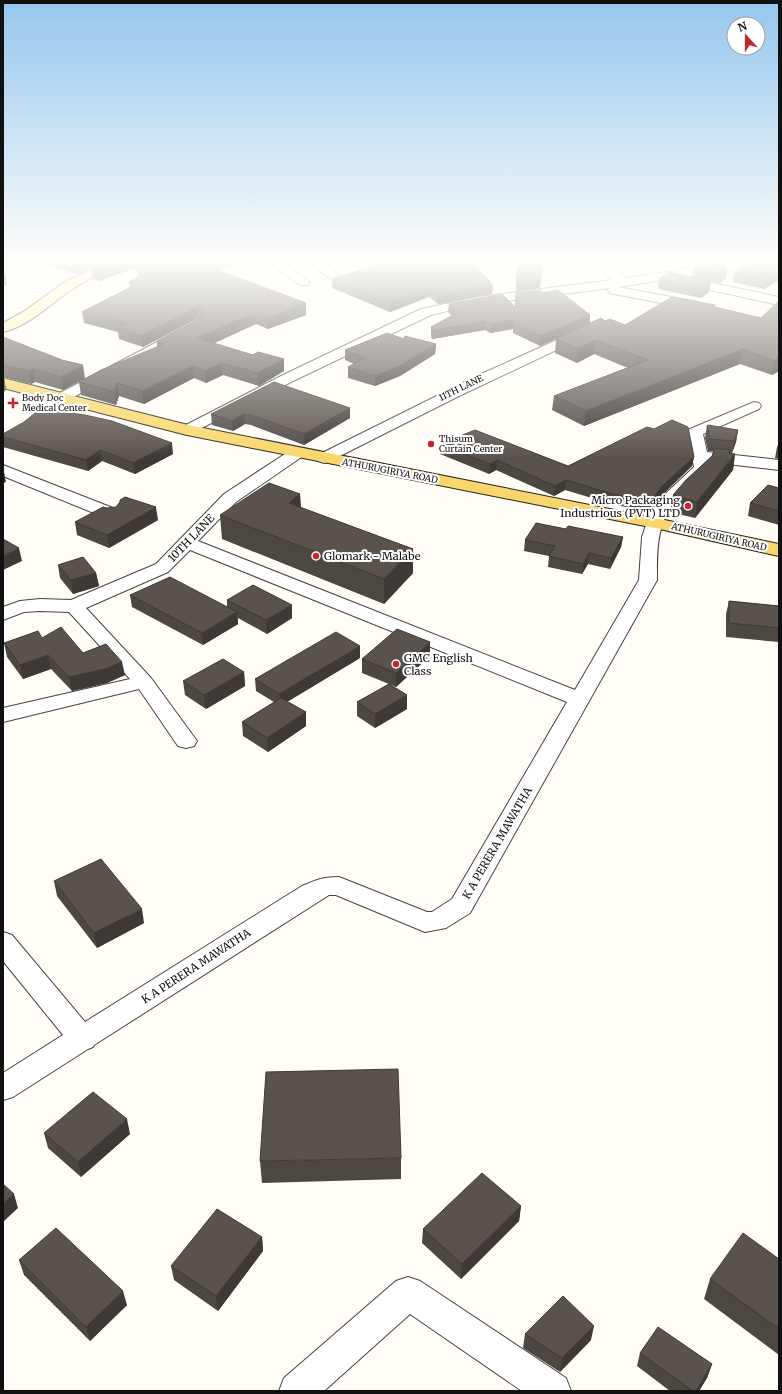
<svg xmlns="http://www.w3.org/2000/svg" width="782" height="1394" viewBox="0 0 782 1394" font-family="Merriweather,serif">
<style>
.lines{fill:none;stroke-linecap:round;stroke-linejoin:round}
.street-casing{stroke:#444;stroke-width:2}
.secondary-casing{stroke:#333;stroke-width:2}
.primary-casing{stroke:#222;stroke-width:2}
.street{fill:#fff;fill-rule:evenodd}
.secondary{fill:#fff6b0;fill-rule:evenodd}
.primary{fill:#f9d66b;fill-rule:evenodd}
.wall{fill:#4d4742}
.shaded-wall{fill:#3f3936}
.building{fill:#5a524d;stroke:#3f3936}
.poi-dot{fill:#c4262e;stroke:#fff;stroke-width:1.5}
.labels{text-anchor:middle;stroke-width:4;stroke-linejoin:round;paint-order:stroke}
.far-street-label{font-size:9px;fill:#111;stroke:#fff}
.far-poi-label{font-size:9px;fill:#111;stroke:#fff;text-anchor:start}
.poi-label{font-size:11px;fill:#111;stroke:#fff;text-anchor:start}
.street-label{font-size:11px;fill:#111;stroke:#fff}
</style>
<rect width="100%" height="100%" fill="#fffdf5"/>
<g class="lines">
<!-- street casing -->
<g class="street-casing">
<g id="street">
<polygon points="3,263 17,263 3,271"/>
<polygon points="269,263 284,263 310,282 308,285 300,285"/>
<polygon points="309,263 324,263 343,278 341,281 333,281"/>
<path d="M592,263H606L626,278L722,263H752L746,267L684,277L779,297V305L678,283L676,280L677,278L618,287L698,302L699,305L698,308L693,309L614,294L610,293L608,290L609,288C550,297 489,300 431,315L291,382L192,433L187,435L182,433L179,430L182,427L281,376L421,309L479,297L613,280Z"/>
<polygon points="182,329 187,330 189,333 187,336 66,401 61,402 56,401 54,398 56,395"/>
<polygon points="581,329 586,330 588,333 586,336 457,397 330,461 324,463 318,461 316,458 318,455 479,375"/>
<path d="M754,402L759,403L761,406L759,409L703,434L707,452L779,460V470L709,462L710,468L708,471C695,484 679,496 669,511C656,530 657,558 657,580L470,913L446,928L425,932L336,895H329L94,1045L93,1047L88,1049L13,1097L3,1100V1073L63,1035L3,961V932L12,935L85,1022L302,886C316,880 323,877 339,877L427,912H432L452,899L567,702L190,550L168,572L86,608L151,678L197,741L194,746L186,748L178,746L139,689L3,722V708L130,679L69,612L40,611L24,612L3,620V607L20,601L40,599L71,600L156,564L224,494L291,450L297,448L303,450L305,453L303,456L236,502L198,541L575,690L639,580L642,537L650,513L661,498L694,467L687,432L690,429Z"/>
<polygon points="3,465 118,510 121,514 118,518 112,519 106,518 3,476"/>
<polygon points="408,1277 420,1281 566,1378 571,1391 522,1391 410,1314 324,1391 279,1391 284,1378 396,1281"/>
</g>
</g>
<!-- secondary casing -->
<g class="secondary-casing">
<path id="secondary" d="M104,263H122L120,266C103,272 86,280 71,290C49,305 29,326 3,332V323L23,312L66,281Z"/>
</g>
<!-- primary casing -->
<g class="primary-casing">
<polygon id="primary" points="3,378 188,425 655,518 779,544 779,556 655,528 187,435 3,388"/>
</g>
<!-- street -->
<use href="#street" class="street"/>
<!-- secondary -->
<use href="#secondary" class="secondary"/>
<!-- primary -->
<use href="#primary" class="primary"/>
</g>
<!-- wall -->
<g class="wall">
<polygon points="42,263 100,263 77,274"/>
<polygon points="103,263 234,263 234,267 216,270 306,303 306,315 268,329 256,324 214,343 284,371 259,386 223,375 206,383 194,378 144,404 119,396 116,405 81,395 79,382 157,347 157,341 199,319 197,319 143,347 119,339 118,332 84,323 82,312 130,288 129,282 139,277 135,268 99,281 93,279 91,268"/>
<polygon points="372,263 479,263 474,266 492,294 438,304 429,297 390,312 332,288 332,279 377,265"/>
<polygon points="779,263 779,280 764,289 733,282 734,273"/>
<polygon points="694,267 727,268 726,278 720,283 692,277"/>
<polygon points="673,273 711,281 709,292 701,298 658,289 659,279"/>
<polygon points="541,293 590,315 590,324 605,321 625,325 715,305 715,307 761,318 779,371 772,375 740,364 584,426 552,410 554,396 628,368 594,354 577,363 555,353 556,339 570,333 540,346 513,333 513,329 490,333 485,330 432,339 431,336 431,327 452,316 448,312 449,304 515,307"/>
<polygon points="3,337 85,378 63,390 35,382 31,384 3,377 4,377 6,390 3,392"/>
<polygon points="404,339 436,344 435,354 400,376 375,386 348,378 348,367 354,364 345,360 345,350"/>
<polygon points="350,408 350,418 304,445 251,425 245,424 233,431 212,425 211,414"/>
<polygon points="707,426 738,430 736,442 732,453 730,454 735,454 733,470 695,518 670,512 673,495 712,456 713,451 708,451 705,438"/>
<polygon points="3,434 173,454 135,474 102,461 88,471 3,447"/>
<polygon points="779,443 779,459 775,458 777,447"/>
<polygon points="440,444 568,466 694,457 692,466 660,497 649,512 612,504 565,490 554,496 496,470 489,474 440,454"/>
<polygon points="779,488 779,525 748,516 750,503"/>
<polygon points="300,494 301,508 413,549 413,573 384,604 222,539 220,515"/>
<polygon points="107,508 158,520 109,548 77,535 75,522"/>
<polygon points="566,529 623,537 621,547 610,569 588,564 582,574 548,567 549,556 524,551 525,540"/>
<polygon points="58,565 96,573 99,586 73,594 60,578"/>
<polygon points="130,595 227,607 227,600 292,618 267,634 238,618 238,624 203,645 132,607"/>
<polygon points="729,601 779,606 779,642 726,637 726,614"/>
<polygon points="42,638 83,653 125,675 107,683 72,691 51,669 23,679 7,657 4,643"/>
<polygon points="430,656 396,687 389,684 407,695 407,709 375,728 357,716 357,702 389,684 362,673 362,659"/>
<polygon points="360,658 287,702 306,712 306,726 268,752 243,736 242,722 274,702 256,691 255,679"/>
<polygon points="244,672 245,686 206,709 185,695 183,681"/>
<polygon points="54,881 144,923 97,948 57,896"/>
<polygon points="44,1133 130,1134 81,1177 48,1148"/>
<polygon points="401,1158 401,1179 262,1183 260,1161"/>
<polygon points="521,1206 519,1221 461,1279 422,1243 423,1229"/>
<polygon points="262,1237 263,1251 218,1311 174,1280 171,1266"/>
<polygon points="779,1259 779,1355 704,1299 710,1279"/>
<polygon points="19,1260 127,1305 90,1341 24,1275"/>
<polygon points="525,1334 591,1340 560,1372 523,1348"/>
<polygon points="640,1353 712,1364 707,1378 699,1391 670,1391 637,1366"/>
</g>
<!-- shaded-wall -->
<g class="shaded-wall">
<polygon points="75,263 100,263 77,274"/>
<polygon points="115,263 134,263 135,268 99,281 98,270"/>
<polygon points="196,263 234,263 234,267 197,274"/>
<polygon points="468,263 479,263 468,269"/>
<polygon points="727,268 726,278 720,283 721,273"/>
<polygon points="779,272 779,280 764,289 765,281"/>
<polygon points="5,273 7,285 3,286 3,274"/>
<polygon points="541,280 540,288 516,291 516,283"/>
<polygon points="711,281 709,292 701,298 703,288"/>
<polygon points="493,285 492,294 438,304 438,295"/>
<polygon points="430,288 429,297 390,312 390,303"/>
<polygon points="306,303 306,315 268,329 268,318"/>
<polygon points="196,307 197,319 143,347 141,336"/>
<polygon points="255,313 256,324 199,350 197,338"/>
<polygon points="590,315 589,324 540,346 541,336"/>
<polygon points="514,320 513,329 490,333 491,324"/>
<polygon points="486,321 485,330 432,339 432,330"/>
<polygon points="596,340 594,354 577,363 578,349"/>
<polygon points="436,344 435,354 400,376 375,386 375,376"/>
<polygon points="743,349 740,364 584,426 586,411"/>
<polygon points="779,358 779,371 772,375 774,361"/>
<polygon points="284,359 284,371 259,386 258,373"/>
<polygon points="222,363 223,375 206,383 205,371"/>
<polygon points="83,365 85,378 63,390 61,377"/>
<polygon points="193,366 194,378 144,404 142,391"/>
<polygon points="33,369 35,382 31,384 29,371"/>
<polygon points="4,377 6,390 3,392 3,378"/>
<polygon points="117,383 119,396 116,405 114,392"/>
<polygon points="350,408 350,418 304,445 304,434"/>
<polygon points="244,414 245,424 233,431 232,421"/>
<polygon points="738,430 736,442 732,453 734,441"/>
<polygon points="172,443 173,454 135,474 133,463"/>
<polygon points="100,450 102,461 88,471 86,460"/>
<polygon points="730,450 728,464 735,454 733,470 695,518 697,502 729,453"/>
<polygon points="694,457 692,466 660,497 649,512 650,502 661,487"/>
<polygon points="497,460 496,470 489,474 490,464"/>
<polygon points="3,467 6,482 3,483"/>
<polygon points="566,480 565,490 554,496 555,486"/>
<polygon points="300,494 301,518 289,503"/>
<polygon points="156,507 158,520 109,548 107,535"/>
<polygon points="623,537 621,547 610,569 611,558"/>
<polygon points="19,548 22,561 3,570 3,556"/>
<polygon points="413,549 413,573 384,604 384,579"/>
<polygon points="589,553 588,564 582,574 583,564"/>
<polygon points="96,573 99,586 73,594 71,580"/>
<polygon points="292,605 292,618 267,634 266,620"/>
<polygon points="237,612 238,624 203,645 202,633"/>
<polygon points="430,642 430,656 396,687 396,673"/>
<polygon points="360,646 360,658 280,706 279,694"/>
<polygon points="48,655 51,669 23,679 20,665"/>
<polygon points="122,662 125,675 107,683 72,691 69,677"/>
<polygon points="244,672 245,686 206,709 204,695"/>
<polygon points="407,695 407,709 375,728 375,714"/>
<polygon points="306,712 306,726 268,752 267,738"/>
<polygon points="142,909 144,923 97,948 94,933"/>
<polygon points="127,1119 130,1134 81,1177 78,1162"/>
<polygon points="14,1194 18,1208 3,1222 3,1203"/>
<polygon points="521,1206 519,1221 461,1279 462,1264"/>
<polygon points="262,1237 263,1251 218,1311 216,1296"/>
<polygon points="123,1291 127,1305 90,1341 86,1327"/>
<polygon points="594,1326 591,1340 560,1372 562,1358"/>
<polygon points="712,1364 707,1378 699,1391 696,1391"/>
</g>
<!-- building -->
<g class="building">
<polygon points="103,263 115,263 98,270 91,268"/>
<polygon points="136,263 198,263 306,303 268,318 255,313 197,338 253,355 258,352 284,359 258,373 222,363 205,371 193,366 142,391 117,383 114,392 79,382 101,370 164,344 157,341 203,317 205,312 202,308 196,307 141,336 118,327 128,323 82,312 137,284 129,282 141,275"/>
<polygon points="382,263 472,263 493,285 438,295 430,288 390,303 332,279"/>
<polygon points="518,263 541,263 541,280 516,283"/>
<polygon points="717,263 721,263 727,268 721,273 694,267"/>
<polygon points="751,263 779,263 779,272 765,281 734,273"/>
<polygon points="671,270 673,273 711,281 703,288 659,279"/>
<polygon points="541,290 541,293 558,290 590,315 541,336 513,324 514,320 491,324 486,321 432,330 431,327 459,312 449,304 502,294 515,307 516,293"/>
<polygon points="672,297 715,305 714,307 761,318 779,301 779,358 774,361 743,349 586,411 554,396 648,360 596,340 578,349 556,339 601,318 605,321 610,319 625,325"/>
<polygon points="387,333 404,339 405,336 436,344 400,366 375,376 348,367 365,358 345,350"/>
<polygon points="3,337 62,360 83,365 61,377 33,369 29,371 3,365"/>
<polygon points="274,382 350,408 304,434 251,415 244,414 232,421 211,414"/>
<polygon points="40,409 85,415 112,421 172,443 133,463 100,450 86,460 3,437 3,434 24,422"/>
<polygon points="672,420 688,427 694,457 661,487 650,502 613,494 566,480 555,486 497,460 490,464 440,444 475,430 568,466 647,427 654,429"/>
<polygon points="708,425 738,430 734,441 710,439 707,426"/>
<polygon points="713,448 730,450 729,453 735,454 697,502 673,495 686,480 712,456 714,452"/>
<polygon points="269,483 300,494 289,503 413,549 384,579 220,515"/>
<polygon points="768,485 779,488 779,511 750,503"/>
<polygon points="125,497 156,507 107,535 75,522 103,507 107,508 116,507 120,502 120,500"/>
<polygon points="536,523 566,529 568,526 623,537 611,558 589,553 583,564 549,556 555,546 525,540"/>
<polygon points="3,539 19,548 3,556"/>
<polygon points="83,557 96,573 71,580 58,565"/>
<polygon points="170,577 237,612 202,633 130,595"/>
<polygon points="253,585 292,605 266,620 227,600"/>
<polygon points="729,601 779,606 779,628 729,623"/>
<polygon points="61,627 83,653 106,644 122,662 105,669 69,677 48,655 20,665 4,643 38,631 42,638"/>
<polygon points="397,629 430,642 396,673 362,659"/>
<polygon points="336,632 360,646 279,694 255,679"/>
<polygon points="223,659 244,672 204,695 183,681"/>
<polygon points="389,684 407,695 375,714 357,702"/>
<polygon points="281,698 306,712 267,738 242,722"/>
<polygon points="101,859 142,909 94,933 54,881"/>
<polygon points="398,1069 401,1158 260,1161 266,1072"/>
<polygon points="93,1092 127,1119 78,1162 44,1133"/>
<polygon points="482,1173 521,1206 462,1264 423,1229"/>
<polygon points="3,1184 14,1194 3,1203"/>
<polygon points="217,1209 262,1237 216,1296 171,1266"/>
<polygon points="56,1228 123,1291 86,1327 19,1260"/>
<polygon points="743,1233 779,1259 779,1329 710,1279"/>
<polygon points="563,1296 594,1326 562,1358 525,1334"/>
<polygon points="658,1327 712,1364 696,1391 693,1391 640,1353"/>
</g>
<!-- sky -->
<linearGradient id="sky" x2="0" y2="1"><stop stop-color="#95c6ee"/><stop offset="0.57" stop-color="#fffefa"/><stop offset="1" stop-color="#fffefa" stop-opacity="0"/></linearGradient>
<rect width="782" height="459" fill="url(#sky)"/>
<!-- markers -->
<g class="poi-dot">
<path d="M11 397h4v4h4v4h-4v4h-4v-4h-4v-4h4z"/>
<circle cx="431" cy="444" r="4"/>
<circle cx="688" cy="506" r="4"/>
<circle cx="316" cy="556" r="4"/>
<circle cx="396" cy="664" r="4"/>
</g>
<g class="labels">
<!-- far-street labels -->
<g class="far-street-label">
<text transform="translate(461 388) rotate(-26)" y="3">11TH LANE</text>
<text transform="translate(390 471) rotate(11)" y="3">ATHURUGIRIYA ROAD</text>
<text transform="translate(719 537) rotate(13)" y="3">ATHURUGIRIYA ROAD</text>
</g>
<!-- far-poi labels -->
<g class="far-poi-label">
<text x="22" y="401">Body Doc<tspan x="22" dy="10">Medical Center</tspan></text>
<text x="439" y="442">Thisum<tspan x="439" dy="10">Curtain Center</tspan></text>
</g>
<!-- poi labels -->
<g class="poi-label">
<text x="680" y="504" text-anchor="end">Micro Packaging<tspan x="680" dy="13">Industrious (PVT) LTD</tspan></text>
<text x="324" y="560">Glomark - Malabe</text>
<text x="404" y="662">GMC English<tspan x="404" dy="13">Class</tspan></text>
</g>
<!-- street labels -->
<g class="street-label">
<text transform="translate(191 538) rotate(-46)" y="4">10TH LANE</text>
<text transform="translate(497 843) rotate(-60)" y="4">K A PERERA MAWATHA</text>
<text transform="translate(196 966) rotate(-33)" y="4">K A PERERA MAWATHA</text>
</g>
</g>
<!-- border -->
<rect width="782" height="1394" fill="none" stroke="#111111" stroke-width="8"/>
<!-- north arrow -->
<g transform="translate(746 36) rotate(339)"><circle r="19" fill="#ffffff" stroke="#a0a0a0"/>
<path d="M0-3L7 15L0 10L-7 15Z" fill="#c4262e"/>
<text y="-6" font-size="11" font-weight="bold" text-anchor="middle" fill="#111111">N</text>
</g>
</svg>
